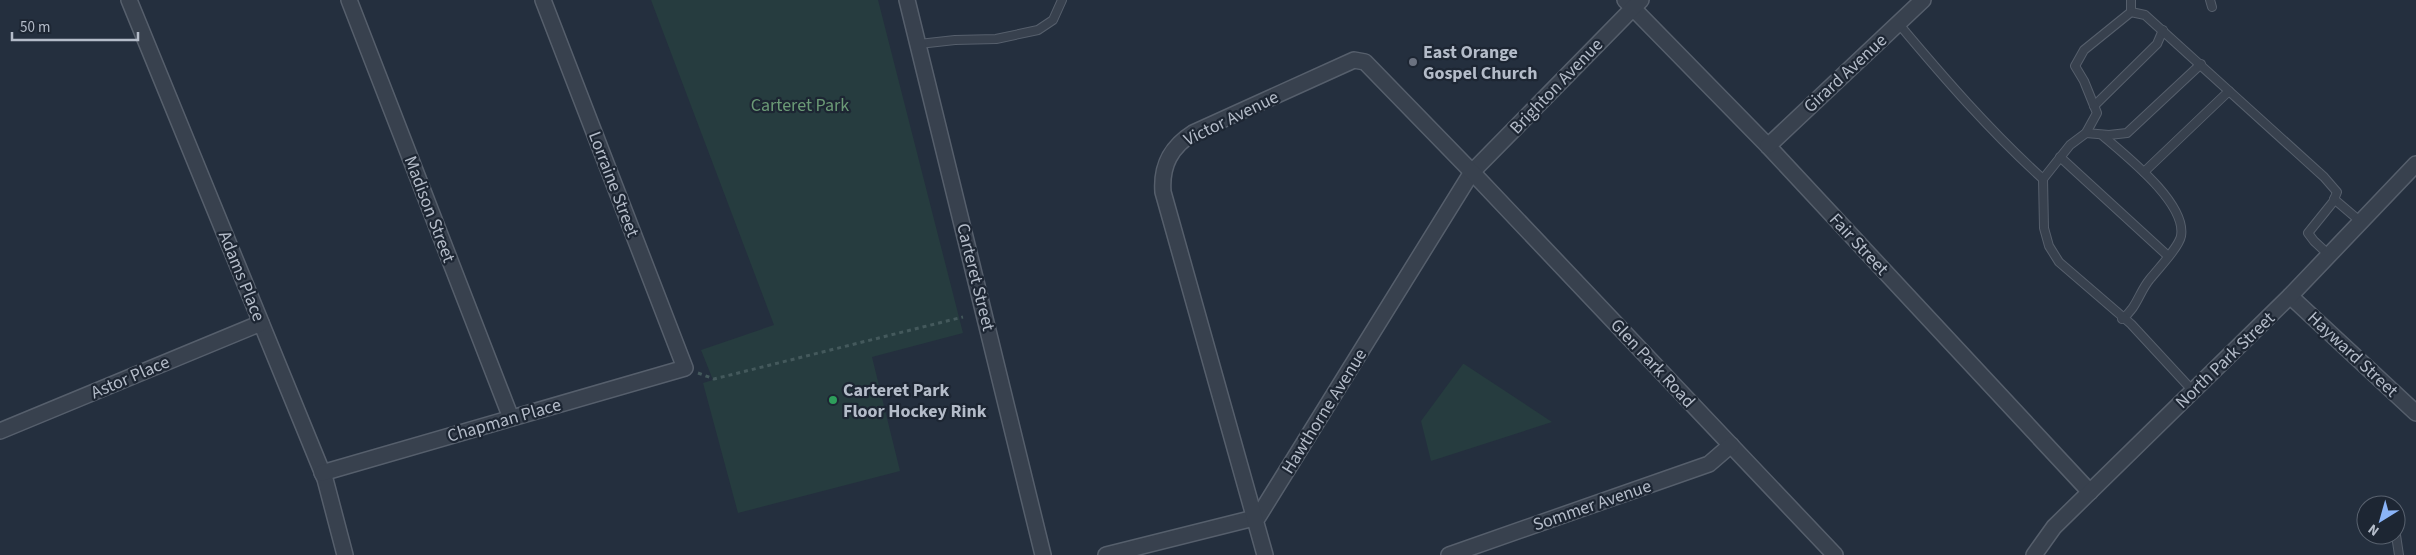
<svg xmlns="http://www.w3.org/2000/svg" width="2416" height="555" viewBox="0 0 2416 555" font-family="'Source Sans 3',sans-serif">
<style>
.green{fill:#263c3f}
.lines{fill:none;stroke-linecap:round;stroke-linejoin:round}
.service-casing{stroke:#565f6c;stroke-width:10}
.minor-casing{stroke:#565f6c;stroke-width:18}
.path{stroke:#44595c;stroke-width:3;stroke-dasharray:4 4;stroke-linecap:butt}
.service{stroke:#38414e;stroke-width:8}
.minor{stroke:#38414e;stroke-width:15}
.worship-dot{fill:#6b7280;stroke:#1d2633;stroke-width:2}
.leisure-dot{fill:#2e9e5b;stroke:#1d2633;stroke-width:2}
.labels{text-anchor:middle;stroke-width:4.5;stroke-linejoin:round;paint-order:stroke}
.poi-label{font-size:18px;font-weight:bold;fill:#b4bcc9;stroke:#1d2633;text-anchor:start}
.street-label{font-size:18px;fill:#b4bcc9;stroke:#1d2633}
.park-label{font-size:18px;fill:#6b9a76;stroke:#1d2633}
</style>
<rect width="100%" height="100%" fill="#242f3e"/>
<!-- green -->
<g class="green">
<polygon points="651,0 878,0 963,333 872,357 900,471 738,513 703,383 713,380 701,350 774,325"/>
<polygon points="1463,364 1464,364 1552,422 1431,461 1421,421"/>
</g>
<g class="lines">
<!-- service casing -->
<g class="service-casing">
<g id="service">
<polyline points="2131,0 2131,12"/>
<polyline points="2210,0 2212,7"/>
<path d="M1898,23C1944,78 1990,131 2043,179"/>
<polyline points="919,44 955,40 996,39 1038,30 1053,20 1062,0"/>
<polyline points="2094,106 2157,44 2163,30"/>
<polyline points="2086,133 2109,135 2127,133 2201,64"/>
<path d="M2102,135C2125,155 2187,203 2181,236C2179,247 2158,269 2150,279C2139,292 2137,308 2122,319"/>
<polyline points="2060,157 2168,256"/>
<polyline points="2144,172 2229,91"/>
<polyline points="2334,199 2361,222"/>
<polyline points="2193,391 2131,324 2059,262 2049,246 2044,228 2043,179 2070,145 2086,133 2097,113 2084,81 2075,66 2084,50 2131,12 2145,15 2324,177 2337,192 2333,202 2308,233 2314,241 2329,255"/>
<polyline points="2396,535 2399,555"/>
</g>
</g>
<!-- minor casing -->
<g class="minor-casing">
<g id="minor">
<polyline points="129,0 325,479 345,555"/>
<polyline points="349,0 511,418"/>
<polyline points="907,0 1043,555"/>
<polyline points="1625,0 1768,146 2090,492"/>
<polyline points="1768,146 1923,0"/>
<polyline points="2290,296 2416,413"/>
<polyline points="0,431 261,323"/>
<polyline points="322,473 685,368 543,0"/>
<polyline points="1106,555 1258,517 1472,172 1641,0"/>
<path d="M1265,555L1163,192C1161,165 1171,147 1193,133L1354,60L1365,62L1472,172L1835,555"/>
<polyline points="1449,555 1709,464 1731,445"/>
<polyline points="2034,555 2054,527 2290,296 2416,164"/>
</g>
</g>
<!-- path -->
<polyline class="path" points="698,373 714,379 963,317"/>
<!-- service -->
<use href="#service" class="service"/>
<!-- minor -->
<use href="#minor" class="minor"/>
</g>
<!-- markers -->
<circle class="worship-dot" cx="1413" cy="62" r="5"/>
<circle class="leisure-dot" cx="833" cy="400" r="5"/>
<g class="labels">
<!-- poi labels -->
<g class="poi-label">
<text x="1423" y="58">East Orange<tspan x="1423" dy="21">Gospel Church</tspan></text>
<text x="843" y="396">Carteret Park<tspan x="843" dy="21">Floor Hockey Rink</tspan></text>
</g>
<!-- street labels -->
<g class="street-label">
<text transform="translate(1845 73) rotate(-43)" y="6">Girard Avenue</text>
<text transform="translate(1556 86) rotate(-46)" y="6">Brighton Avenue</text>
<text transform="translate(1231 118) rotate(-26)" y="6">Victor Avenue</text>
<text transform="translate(614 184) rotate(69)" y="6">Lorraine Street</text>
<text transform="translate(430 209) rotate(69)" y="6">Madison Street</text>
<text transform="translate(1859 244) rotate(47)" y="6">Fair Street</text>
<text transform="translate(242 276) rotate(68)" y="6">Adams Place</text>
<text transform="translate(976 277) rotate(76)" y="6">Carteret Street</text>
<text transform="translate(2353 354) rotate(43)" y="6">Hayward Street</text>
<text transform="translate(2225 360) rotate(-44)" y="6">North Park Street</text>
<text transform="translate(1653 363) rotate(47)" y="6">Glen Park Road</text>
<text transform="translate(130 377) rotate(-23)" y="6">Astor Place</text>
<text transform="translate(1324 411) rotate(-58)" y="6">Hawthorne Avenue</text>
<text transform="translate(504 420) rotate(-16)" y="6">Chapman Place</text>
<text transform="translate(1592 505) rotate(-19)" y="6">Sommer Avenue</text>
</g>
<!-- park labels -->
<g class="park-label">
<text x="800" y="111">Carteret Park</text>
</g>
</g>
<!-- north arrow -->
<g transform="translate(2381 520) rotate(217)"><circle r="24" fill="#1d2633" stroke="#59626f"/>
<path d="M0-4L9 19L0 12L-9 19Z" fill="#8ab4f8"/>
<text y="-8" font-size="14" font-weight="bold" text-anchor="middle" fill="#b4bcc9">N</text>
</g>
<!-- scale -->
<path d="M12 32v8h126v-8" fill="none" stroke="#b4bcc9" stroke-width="2.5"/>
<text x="20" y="32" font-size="15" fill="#b4bcc9" stroke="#1d2633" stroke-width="4" paint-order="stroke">50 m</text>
</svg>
